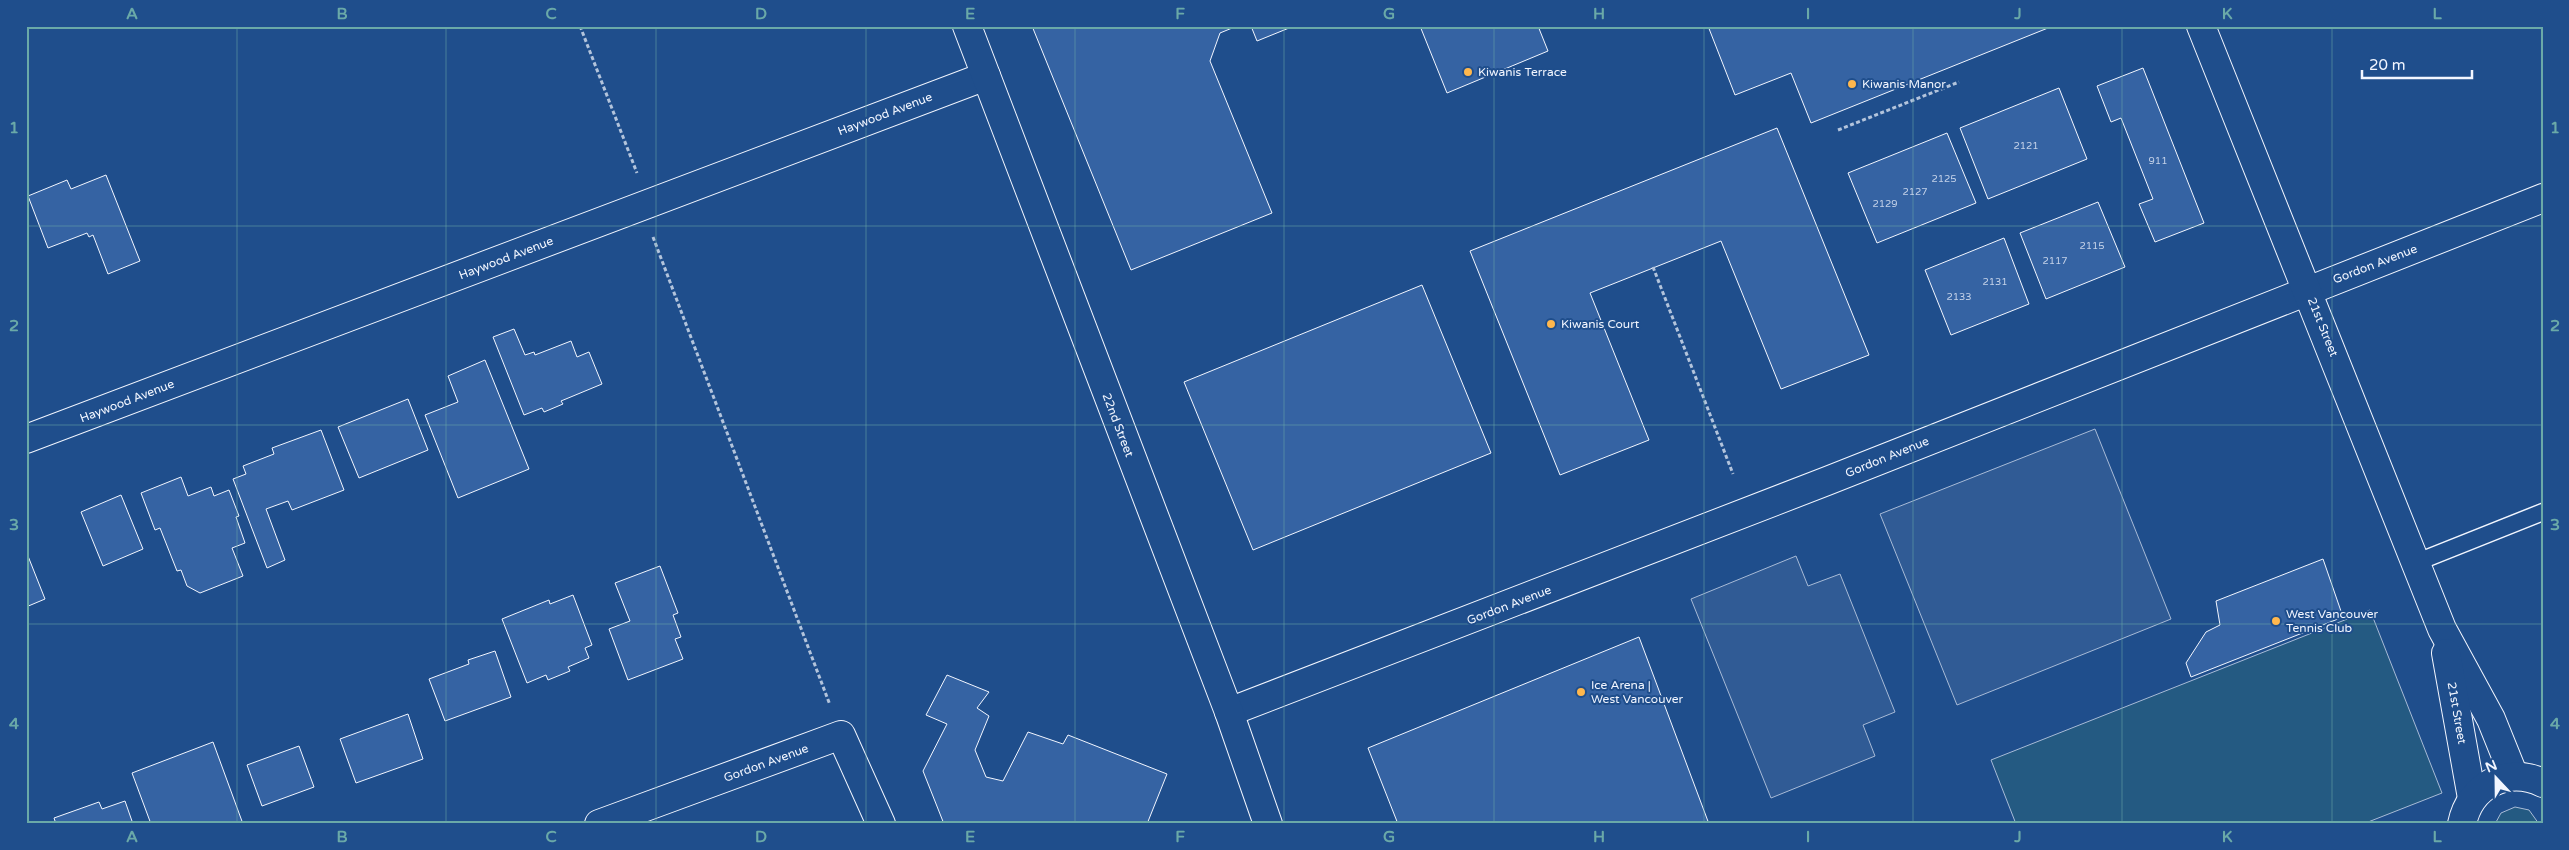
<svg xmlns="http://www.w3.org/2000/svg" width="2569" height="850" viewBox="0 0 2569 850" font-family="'Varela Round',sans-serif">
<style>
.garden{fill:#245a82;stroke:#a8bbd7}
.parking{fill:#305b95;stroke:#a8bbd7}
.building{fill:#3563a3;stroke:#f2f6ff}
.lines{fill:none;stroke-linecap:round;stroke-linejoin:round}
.lane-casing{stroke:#f2f6ff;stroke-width:19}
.street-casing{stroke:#f2f6ff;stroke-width:30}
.secondary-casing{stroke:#f2f6ff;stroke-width:30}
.path{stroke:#b3c4dc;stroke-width:3;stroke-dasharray:4 2.5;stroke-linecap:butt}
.lane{stroke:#1f4e8c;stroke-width:16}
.street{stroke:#1f4e8c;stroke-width:28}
.secondary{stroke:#1f4e8c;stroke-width:28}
.grid{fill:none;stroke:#6aa9a8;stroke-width:1;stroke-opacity:0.55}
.poi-dot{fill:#ffb74d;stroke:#1f4e8c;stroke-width:2}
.labels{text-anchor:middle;stroke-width:4;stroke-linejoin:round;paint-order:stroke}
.number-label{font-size:10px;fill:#c3d1e8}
.poi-label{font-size:12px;fill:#f2f6ff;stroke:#1f4e8c;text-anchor:start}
.street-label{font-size:12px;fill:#f2f6ff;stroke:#1f4e8c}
.neatline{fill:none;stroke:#6aa9a8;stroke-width:2}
.grid-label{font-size:16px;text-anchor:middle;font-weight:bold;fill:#6aa9a8}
</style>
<rect width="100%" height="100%" fill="#1f4e8c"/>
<!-- garden -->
<g class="garden">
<polygon points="2370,610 2442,793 2363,824 2016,824 1991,760"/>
<polygon points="2515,807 2529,810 2539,824 2495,824 2501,813"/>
</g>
<!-- parking -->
<g class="parking">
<polygon points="2095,429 2171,619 1957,705 1880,514"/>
<polygon points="1796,556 1808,586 1840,574 1895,712 1863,725 1875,756 1771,798 1691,599"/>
</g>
<!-- building -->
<g class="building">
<polygon points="1032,26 1237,26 1220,33 1210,61 1272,213 1131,270"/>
<polygon points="1251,26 1294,26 1257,41"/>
<polygon points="1420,26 1538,26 1548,51 1447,93"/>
<polygon points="1708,26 2053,26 1811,123 1791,73 1735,95"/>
<polygon points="2143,68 2204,223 2155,242 2139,204 2153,199 2121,118 2111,122 2097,86"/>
<polygon points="2059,88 2087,159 1988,199 1960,128"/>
<polygon points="1777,128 1869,355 1781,389 1721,241 1590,293 1649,440 1560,475 1470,251"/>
<polygon points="1947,133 1976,203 1877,243 1848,173"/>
<polygon points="106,175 140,261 108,274 93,235 89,237 87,233 48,248 28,196 67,180 71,189"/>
<polygon points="2098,202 2125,267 2046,299 2020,233"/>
<polygon points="2004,238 2029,304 1951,335 1925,270"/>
<polygon points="1422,285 1491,453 1253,550 1184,382"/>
<polygon points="514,329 525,355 534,352 535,355 571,341 577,357 589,352 602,384 561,401 563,404 544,412 542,408 524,415 493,337"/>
<polygon points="485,360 529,469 458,498 425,415 458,402 448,376"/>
<polygon points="408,399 428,450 359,478 338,427"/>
<polygon points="321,430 344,490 292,510 288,501 266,509 285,560 267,568 233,479 246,474 243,466 274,454 272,448"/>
<polygon points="181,477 188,496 211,487 214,496 229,490 239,516 236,517 245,543 232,548 243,576 200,593 187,586 181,570 177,571 160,528 155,530 141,493"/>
<polygon points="121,495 143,549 103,566 81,512"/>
<polygon points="26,551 45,599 26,607"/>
<polygon points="2323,559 2343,617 2191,677 2186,663 2206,632 2220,625 2216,601"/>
<polygon points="660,566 678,613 673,615 681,637 675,639 683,659 628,680 609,629 630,621 615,583"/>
<polygon points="573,595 592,645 585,648 589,658 568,667 570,671 548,680 546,675 527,683 502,619 549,600 550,604"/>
<polygon points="1639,637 1709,824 1398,824 1368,748"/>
<polygon points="495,651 511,697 445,721 429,679 469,664 468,660"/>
<polygon points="947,675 989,692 977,708 989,716 975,750 986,777 1003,781 1028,732 1063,744 1068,735 1167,774 1147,824 944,824 923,771 947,724 926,715"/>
<polygon points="408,714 423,759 356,783 340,739"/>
<polygon points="213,742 243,824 151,824 132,773"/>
<polygon points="299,746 314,787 262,806 247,765"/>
<polygon points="125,801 133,824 56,824 54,818 99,802 102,809"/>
</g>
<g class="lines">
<!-- lane casing -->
<g class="lane-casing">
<polyline id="lane" points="2415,563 2543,512"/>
</g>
<!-- street casing -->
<g class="street-casing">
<g id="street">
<polyline points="26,439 986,76"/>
<polyline points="1229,712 1827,481 2543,198"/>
<polyline points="599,824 841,735 881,824"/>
</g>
</g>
<!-- secondary casing -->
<g class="secondary-casing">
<g id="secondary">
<polyline points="967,26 1229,712 1268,824"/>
<polyline points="2201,26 2442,629 2491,719 2514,776"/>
<polyline points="2446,653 2472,798"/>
<path d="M2462,824C2470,785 2507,766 2543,783"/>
</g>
</g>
<!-- path -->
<g class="path">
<polyline points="580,26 637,173"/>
<polyline points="1838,130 1959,82"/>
<polyline points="653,237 830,705"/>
<polyline points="1653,267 1733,474"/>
</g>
<!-- lane -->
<use href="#lane" class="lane"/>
<!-- street -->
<use href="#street" class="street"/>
<!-- secondary -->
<use href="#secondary" class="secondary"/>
</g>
<!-- grid -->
<path class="grid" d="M237,26V824M446,26V824M656,26V824M866,26V824M1075,26V824M1284,26V824M1494,26V824M1704,26V824M1913,26V824M2122,26V824M2332,26V824M26,226H2543M26,425H2543M26,624H2543"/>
<!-- markers -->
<g class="poi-dot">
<circle cx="1468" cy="72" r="5"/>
<circle cx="1852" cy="84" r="5"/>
<circle cx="1551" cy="324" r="5"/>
<circle cx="2276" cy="621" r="5"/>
<circle cx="1581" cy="692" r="5"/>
</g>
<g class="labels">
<!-- number labels -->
<g class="number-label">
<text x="2026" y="149">2121</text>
<text x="2158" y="164">911</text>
<text x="1944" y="182">2125</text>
<text x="1915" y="195">2127</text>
<text x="1885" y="207">2129</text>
<text x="2092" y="249">2115</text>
<text x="2055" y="264">2117</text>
<text x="1995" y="285">2131</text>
<text x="1959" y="300">2133</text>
</g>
<!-- poi labels -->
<g class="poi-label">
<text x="1478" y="76">Kiwanis Terrace</text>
<text x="1862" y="88">Kiwanis Manor</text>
<text x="1561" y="328">Kiwanis Court</text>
<text x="2286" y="618">West Vancouver<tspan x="2286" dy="14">Tennis Club</tspan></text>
<text x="1591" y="689">Ice Arena |<tspan x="1591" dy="14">West Vancouver</tspan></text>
</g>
<!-- street labels -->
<g class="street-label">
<text transform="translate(885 114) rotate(-21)" y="4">Haywood Avenue</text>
<text transform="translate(506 258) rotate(-21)" y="4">Haywood Avenue</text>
<text transform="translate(2375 264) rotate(-21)" y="4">Gordon Avenue</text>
<text transform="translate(2323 327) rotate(68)" y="4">21st Street</text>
<text transform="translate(127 401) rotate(-21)" y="4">Haywood Avenue</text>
<text transform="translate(1118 425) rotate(69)" y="4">22nd Street</text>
<text transform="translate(1887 457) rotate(-22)" y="4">Gordon Avenue</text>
<text transform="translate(1509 605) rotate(-21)" y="4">Gordon Avenue</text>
<text transform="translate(2457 713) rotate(80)" y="4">21st Street</text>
<text transform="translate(766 763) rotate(-20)" y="4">Gordon Avenue</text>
</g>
</g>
<!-- border -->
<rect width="2569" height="850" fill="none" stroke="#1f4e8c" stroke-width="55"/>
<!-- north arrow -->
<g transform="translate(2496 778) rotate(338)" stroke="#1f4e8c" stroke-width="4" paint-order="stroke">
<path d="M0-4L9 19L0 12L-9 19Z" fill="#f2f6ff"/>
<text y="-8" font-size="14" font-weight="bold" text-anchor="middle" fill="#f2f6ff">N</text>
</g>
<!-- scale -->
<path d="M2362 70v8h110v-8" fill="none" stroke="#f2f6ff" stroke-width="2.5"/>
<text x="2369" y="70" font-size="15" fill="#f2f6ff" stroke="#1f4e8c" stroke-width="4" paint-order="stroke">20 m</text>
<rect x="28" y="28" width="2514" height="794" class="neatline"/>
<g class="grid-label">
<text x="132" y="19">A</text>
<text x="342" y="19">B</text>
<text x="551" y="19">C</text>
<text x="761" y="19">D</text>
<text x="970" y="19">E</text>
<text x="1180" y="19">F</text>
<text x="1389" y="19">G</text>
<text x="1599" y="19">H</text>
<text x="1808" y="19">I</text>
<text x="2018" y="19">J</text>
<text x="2227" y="19">K</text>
<text x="2437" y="19">L</text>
<text x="14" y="133">1</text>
<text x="2555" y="133">1</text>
<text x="14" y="331">2</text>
<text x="2555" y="331">2</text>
<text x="14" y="530">3</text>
<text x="2555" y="530">3</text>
<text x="14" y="729">4</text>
<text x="2555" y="729">4</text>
<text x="132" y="842">A</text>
<text x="342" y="842">B</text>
<text x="551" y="842">C</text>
<text x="761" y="842">D</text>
<text x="970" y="842">E</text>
<text x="1180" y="842">F</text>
<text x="1389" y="842">G</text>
<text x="1599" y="842">H</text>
<text x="1808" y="842">I</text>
<text x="2018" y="842">J</text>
<text x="2227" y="842">K</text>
<text x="2437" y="842">L</text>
</g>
</svg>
